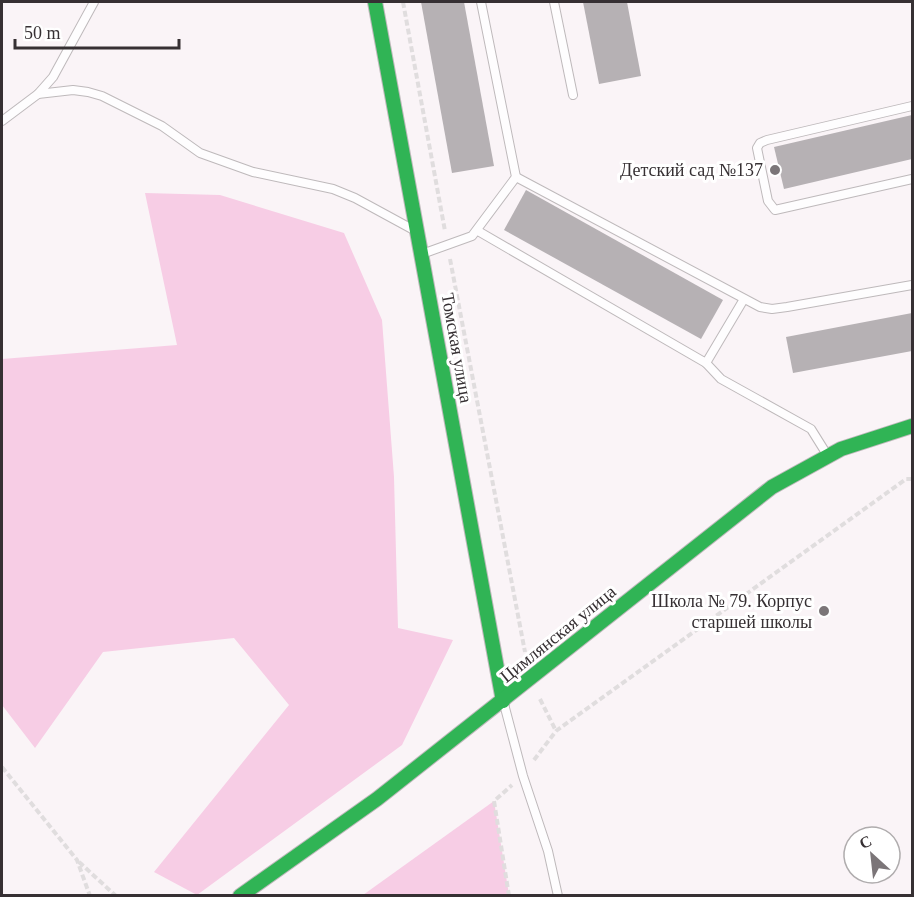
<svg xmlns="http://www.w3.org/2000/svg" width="914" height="897" viewBox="0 0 914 897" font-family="'Times New Roman',serif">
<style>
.forest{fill:#f7cde5}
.building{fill:#b6b1b4}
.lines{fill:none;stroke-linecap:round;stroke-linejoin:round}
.lane-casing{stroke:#beb9bb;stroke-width:10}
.fast-casing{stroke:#beb9bb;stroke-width:16}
.path{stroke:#e0ddde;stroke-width:4;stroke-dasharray:6 3;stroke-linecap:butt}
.lane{stroke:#fefdfe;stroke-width:8}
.fast{stroke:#30b455;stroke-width:14}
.poi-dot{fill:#7b7578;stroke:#fff;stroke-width:2}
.labels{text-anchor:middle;stroke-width:6;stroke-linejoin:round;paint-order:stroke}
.poi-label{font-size:18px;fill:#363033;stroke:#fff;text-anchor:end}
.street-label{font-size:18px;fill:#363033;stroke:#fff}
</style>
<rect width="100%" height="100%" fill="#faf4f7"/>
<!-- forest -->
<g class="forest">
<polygon points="145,193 220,195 344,233 382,320 394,477 398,628 453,640 402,745 197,895 154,872 289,705 234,638 103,652 35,748 2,705 2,359 177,345"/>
<polygon points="494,801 509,895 363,895"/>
</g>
<!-- building -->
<g class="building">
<polygon points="421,2 464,2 494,166 452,173"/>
<polygon points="583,2 627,2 641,76 599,84"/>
<polygon points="912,115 912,159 784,189 774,147"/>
<polygon points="526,190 723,300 701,339 504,230"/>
<polygon points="912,313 912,351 793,373 786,337"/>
</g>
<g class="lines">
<!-- lane casing -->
<g class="lane-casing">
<g id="lane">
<polyline points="554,2 573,95"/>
<polyline points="38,94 53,77 94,2"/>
<polyline points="912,106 767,140 760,143 757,148 768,201 775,210 912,179"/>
<polyline points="2,121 38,94 73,90 88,92 102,96 162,126 200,153 253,172 333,189 355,198 412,229"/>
<polyline points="516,177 760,307 772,309 787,307 912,285"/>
<polyline points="478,231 706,363 744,299"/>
<polyline points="422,254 472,236 516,177 481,2"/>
<polyline points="706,363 721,379 811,429 826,453"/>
<polyline points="504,704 523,776 548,851 558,896"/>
</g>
</g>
<!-- fast casing -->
<g class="fast-casing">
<g id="fast">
<polyline points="375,2 503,701"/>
<polyline points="240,896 377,799 772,487 841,449 912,426"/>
</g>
</g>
<!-- path -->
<g class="path">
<polyline points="403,2 445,231"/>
<polyline points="450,259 525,652"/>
<polyline points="540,699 556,731"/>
<polyline points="534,760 556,731 906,479 912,479"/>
<polyline points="2,767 77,860 90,896"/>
<polyline points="79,862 116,896"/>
<polyline points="509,896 494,801 512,785"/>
</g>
<!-- lane -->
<use href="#lane" class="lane"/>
<!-- fast -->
<use href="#fast" class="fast"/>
</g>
<!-- markers -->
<g class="poi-dot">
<circle cx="775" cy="170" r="6"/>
<circle cx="824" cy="611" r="6"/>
</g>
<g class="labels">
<!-- poi labels -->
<g class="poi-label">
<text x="763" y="176">Детский сад №137</text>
<text x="812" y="607">Школа № 79. Корпус<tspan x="812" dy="21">старшей школы</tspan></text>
</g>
<!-- street labels -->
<g class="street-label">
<text transform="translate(457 348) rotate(80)" y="6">Томская улица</text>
<text transform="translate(558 634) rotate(-39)" y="6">Цимлянская улица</text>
</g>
</g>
<!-- border -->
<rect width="914" height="897" fill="none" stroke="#363033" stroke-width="6"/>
<!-- north arrow -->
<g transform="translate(872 855) rotate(333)"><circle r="28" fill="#ffffff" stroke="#afacad" stroke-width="1.5"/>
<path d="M0-4.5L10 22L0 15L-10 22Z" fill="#7b7578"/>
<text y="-9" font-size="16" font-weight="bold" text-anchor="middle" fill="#363033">С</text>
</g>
<!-- scale -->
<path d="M15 39v9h164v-9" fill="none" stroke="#363033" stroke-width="3"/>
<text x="24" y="39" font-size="18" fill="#363033" stroke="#ffffff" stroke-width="4.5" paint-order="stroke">50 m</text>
</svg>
